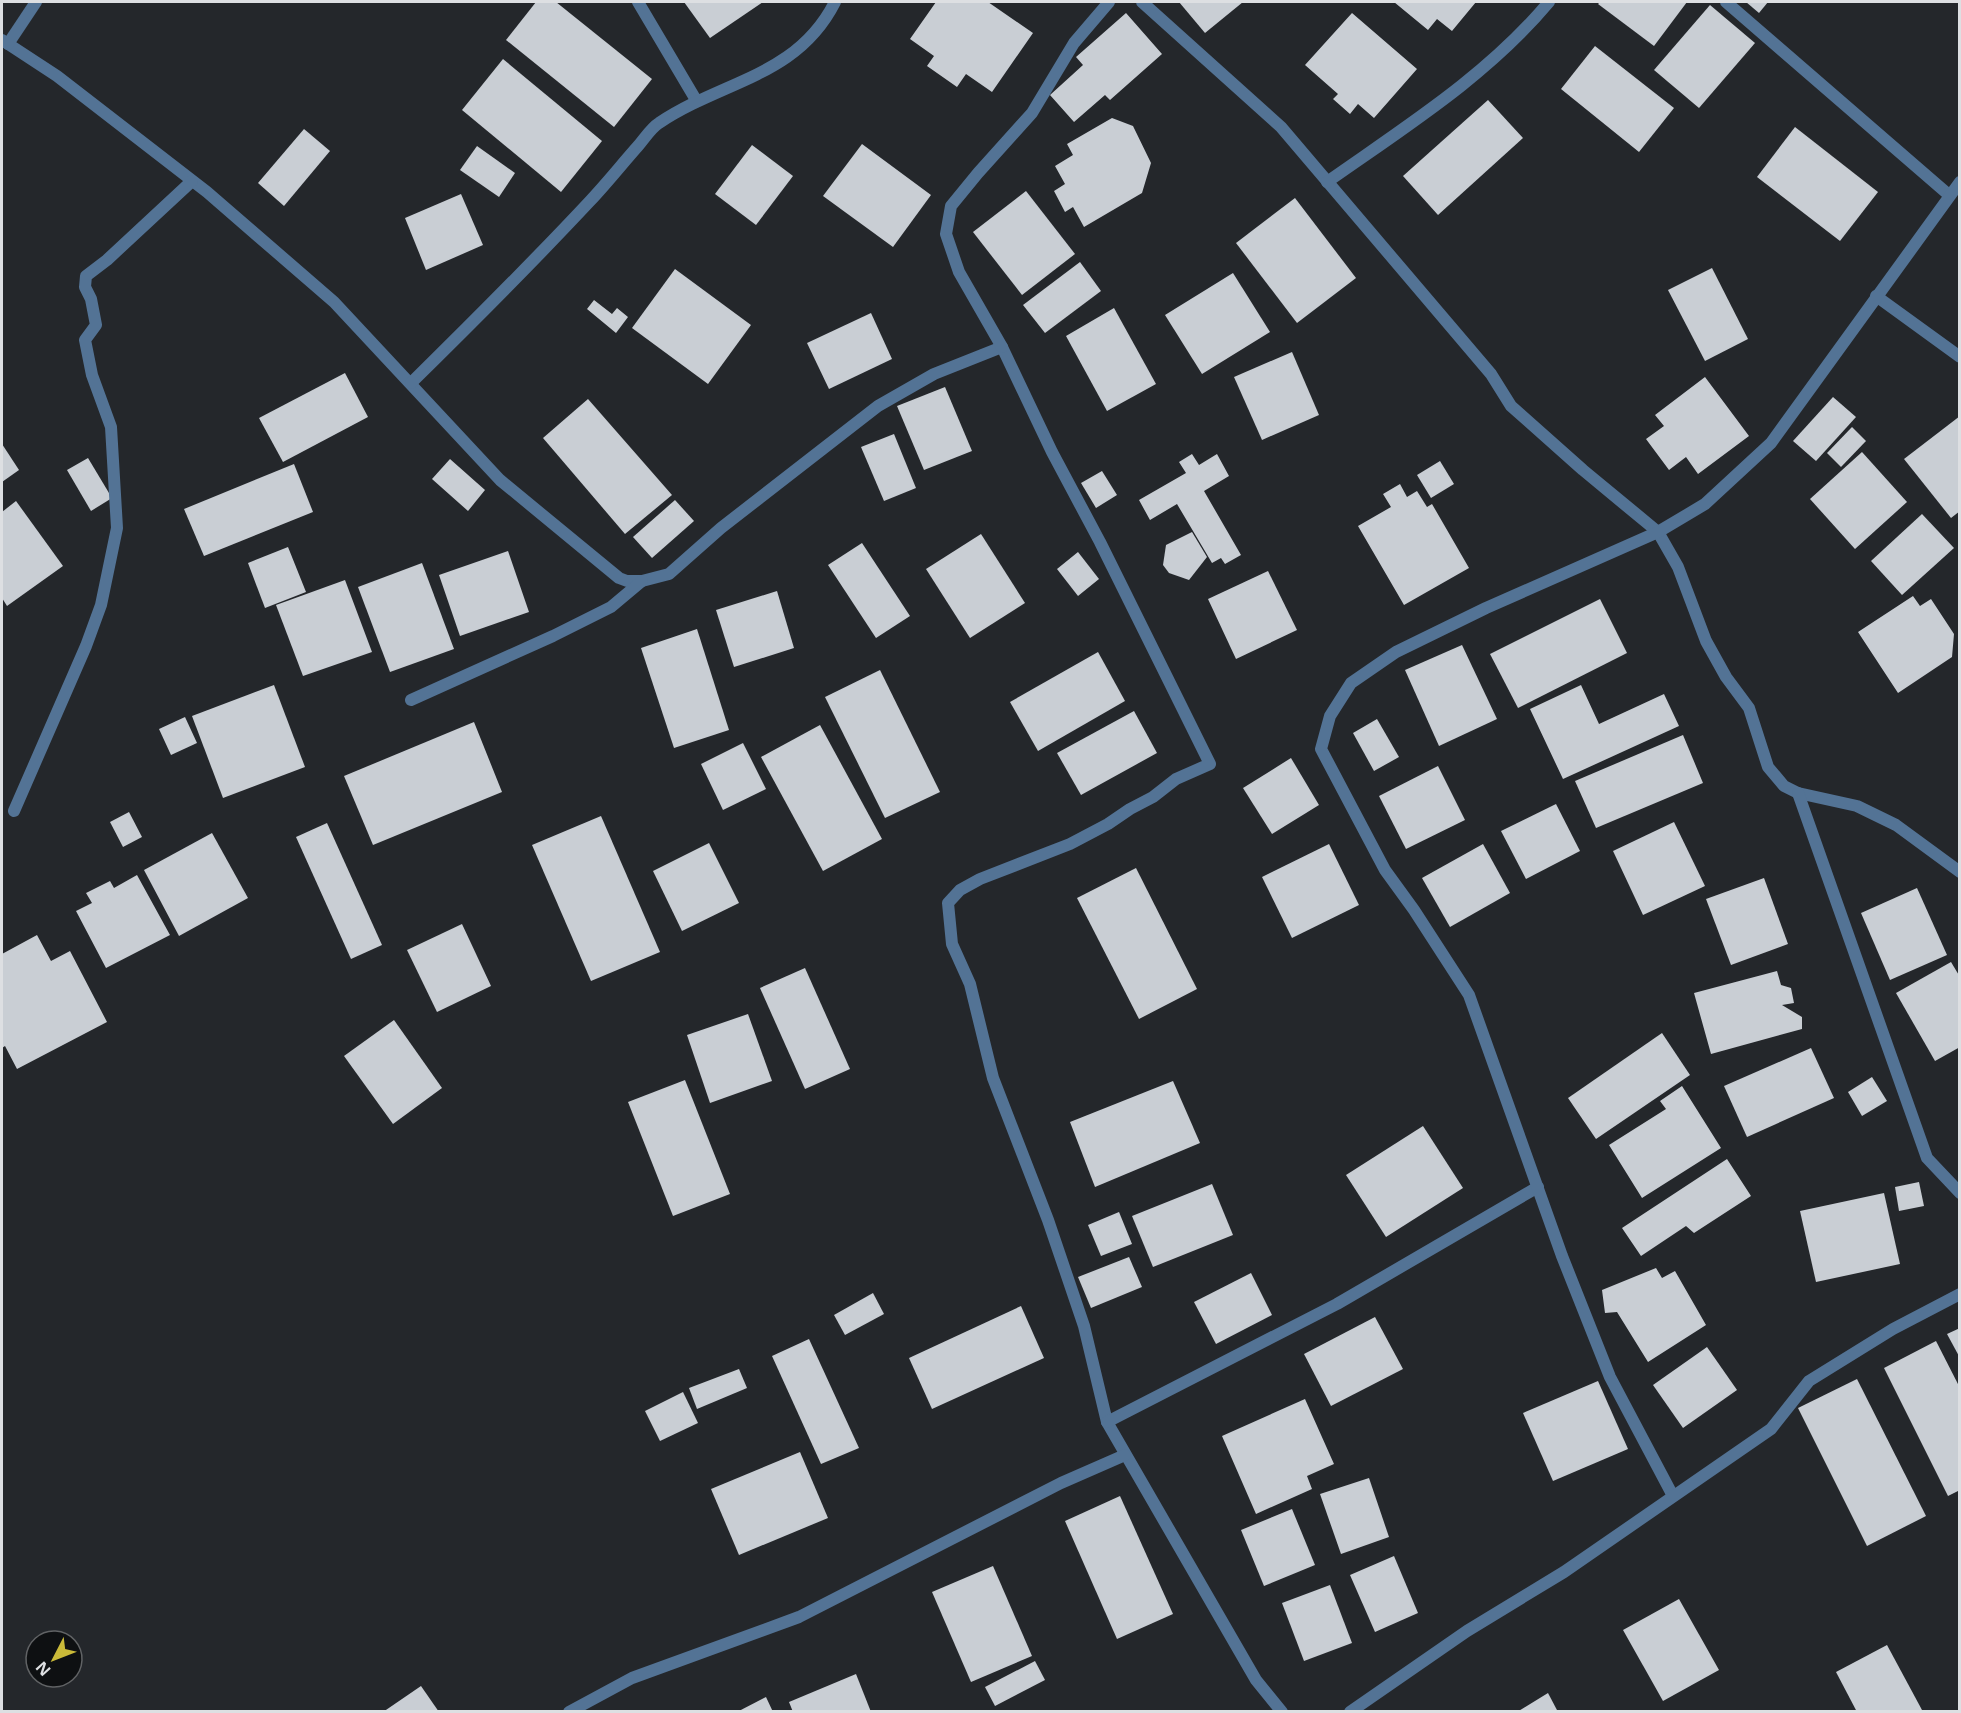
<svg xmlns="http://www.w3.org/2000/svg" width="1961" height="1713" viewBox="0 0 1961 1713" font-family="'Open Sans',sans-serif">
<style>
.building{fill:#c9ced4}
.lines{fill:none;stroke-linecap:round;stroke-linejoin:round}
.street{stroke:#537395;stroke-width:12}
</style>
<rect width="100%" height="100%" fill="#24272b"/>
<!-- building -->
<g class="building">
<polygon points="536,2 556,2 652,79 614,127 506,40"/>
<polygon points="684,2 763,2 710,38"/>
<polygon points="936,2 988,2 1033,33 992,92 966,74 957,87 927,66 934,56 910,39"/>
<polygon points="1179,2 1243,2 1205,33"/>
<polygon points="1394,2 1476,2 1452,31 1437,19 1428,30"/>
<polygon points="1600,2 1687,2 1654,46 1598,4"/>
<polygon points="1746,2 1768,2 1759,13"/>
<polygon points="1710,5 1755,43 1699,108 1654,70"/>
<polygon points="1126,13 1162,54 1110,100 1105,95 1074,122 1050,95 1083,65 1076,57"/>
<polygon points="1352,13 1417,69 1374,118 1358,104 1350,114 1333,99 1338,94 1305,65"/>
<polygon points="1595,46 1674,108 1639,152 1561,89"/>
<polygon points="503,59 602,141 561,192 462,110"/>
<polygon points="1488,100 1523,138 1438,215 1403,176"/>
<polygon points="1112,118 1133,126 1151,163 1142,193 1084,227 1073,207 1065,212 1054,191 1065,184 1055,166 1073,155 1067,144"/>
<polygon points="1795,127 1878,192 1840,241 1757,177"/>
<polygon points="304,129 330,151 284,206 258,183"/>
<polygon points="862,144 931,195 893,247 823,196"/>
<polygon points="752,145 793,176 756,225 715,194"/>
<polygon points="477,146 515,173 499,197 460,170"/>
<polygon points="1026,191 1075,254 1022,295 973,232"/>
<polygon points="461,194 483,245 426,270 405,218"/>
<polygon points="1295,198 1356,278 1297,323 1236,243"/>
<polygon points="1080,262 1101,291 1045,333 1023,305"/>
<polygon points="1712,268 1748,339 1705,361 1668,290"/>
<polygon points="675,269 751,325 708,384 632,328"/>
<polygon points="1233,273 1270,332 1202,374 1165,315"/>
<polygon points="594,300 612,314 617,308 628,317 616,333 587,309"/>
<polygon points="1114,308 1156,384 1107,411 1066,336"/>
<polygon points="871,313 892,359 829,389 807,343"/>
<polygon points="1292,352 1319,415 1262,440 1234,377"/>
<polygon points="345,373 368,417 283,462 259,418"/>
<polygon points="1705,377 1749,436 1698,474 1686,457 1669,470 1646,439 1664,426 1655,415"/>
<polygon points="945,387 972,451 924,470 897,406"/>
<polygon points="1833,397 1856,417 1816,461 1793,441"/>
<polygon points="588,399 672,495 625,534 543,438"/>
<polygon points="1960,416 1960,511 1951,518 1904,459"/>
<polygon points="1852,427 1866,441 1841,467 1827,453"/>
<polygon points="894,434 916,488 884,501 861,447"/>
<polygon points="2,444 19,470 2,482"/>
<polygon points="1862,452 1907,502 1855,549 1810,499"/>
<polygon points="1192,454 1199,465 1217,454 1229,476 1204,491 1241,555 1225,564 1221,558 1212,563 1177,504 1150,520 1139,500 1186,473 1179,462"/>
<polygon points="88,458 112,498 91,511 67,470"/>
<polygon points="450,459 485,490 468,511 432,479"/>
<polygon points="1440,461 1454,484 1431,498 1417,475"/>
<polygon points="294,464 313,512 204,556 184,509"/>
<polygon points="1102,471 1117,495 1096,508 1081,483"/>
<polygon points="1400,484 1407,497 1417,491 1427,507 1432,504 1469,568 1404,605 1358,526 1391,507 1383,494"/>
<polygon points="675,500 694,521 652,558 633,537"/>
<polygon points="16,501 63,566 7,606 2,598 2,512"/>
<polygon points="1922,514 1954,548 1902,595 1871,561"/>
<polygon points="1192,532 1207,557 1189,580 1169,573 1163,565 1166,545"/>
<polygon points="981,534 1025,603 970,638 926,569"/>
<polygon points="862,543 910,616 876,638 828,565"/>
<polygon points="288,547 306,592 265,608 248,563"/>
<polygon points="508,551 529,612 460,636 439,575"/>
<polygon points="1078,552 1099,579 1078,596 1057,569"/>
<polygon points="422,563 454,649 390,672 358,587"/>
<polygon points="1268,571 1297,630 1236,659 1208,599"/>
<polygon points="345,580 372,652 303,676 276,605"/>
<polygon points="777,591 794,648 734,667 716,610"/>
<polygon points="1913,596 1920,606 1931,599 1954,634 1952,657 1898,693 1858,632"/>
<polygon points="1600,599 1627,653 1518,708 1490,654"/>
<polygon points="697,629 729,730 674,748 641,648"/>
<polygon points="1462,645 1497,719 1439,746 1405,670"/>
<polygon points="1098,652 1125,701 1038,751 1010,702"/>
<polygon points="880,670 940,792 885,818 825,697"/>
<polygon points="274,685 305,767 223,798 192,716"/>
<polygon points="1581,685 1599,724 1664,694 1679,726 1563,779 1530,709"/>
<polygon points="1134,711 1157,753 1081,795 1057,753"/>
<polygon points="185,717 197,743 171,755 159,729"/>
<polygon points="1377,719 1399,757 1374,771 1353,733"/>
<polygon points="474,722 502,792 373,845 344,776"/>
<polygon points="820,725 882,839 823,871 761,757"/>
<polygon points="1683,735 1703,783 1596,828 1575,781"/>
<polygon points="743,743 766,789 723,810 701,764"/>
<polygon points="1291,758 1319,805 1272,834 1243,788"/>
<polygon points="1438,766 1465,820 1406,849 1379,796"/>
<polygon points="1556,804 1580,851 1526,879 1501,831"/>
<polygon points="129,812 142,837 123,847 110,822"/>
<polygon points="601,816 660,952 591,981 532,845"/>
<polygon points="1674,822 1705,886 1643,915 1613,851"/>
<polygon points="327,823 382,945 351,959 296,837"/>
<polygon points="212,833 248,898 179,936 144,870"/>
<polygon points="709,843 739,903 682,931 653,871"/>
<polygon points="1329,844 1359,905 1292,938 1262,877"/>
<polygon points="1483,844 1510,893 1450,927 1422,878"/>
<polygon points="1136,868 1197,989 1139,1019 1077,898"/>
<polygon points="137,875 170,935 106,968 76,911 92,903 86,893 110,881 114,888"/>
<polygon points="1764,878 1788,944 1731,965 1706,899"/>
<polygon points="1917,888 1947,955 1890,980 1861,913"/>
<polygon points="462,924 491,986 437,1012 407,950"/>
<polygon points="37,935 51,961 70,951 107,1022 17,1069 5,1046 2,1048 2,954"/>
<polygon points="1951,962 1960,977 1960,1047 1935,1061 1896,993"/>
<polygon points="805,968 850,1069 805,1089 760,988"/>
<polygon points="1777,971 1781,985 1791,988 1794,1003 1782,1005 1802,1017 1802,1029 1711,1054 1694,993"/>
<polygon points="748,1014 772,1081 710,1103 687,1035"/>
<polygon points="394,1020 442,1088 393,1124 344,1056"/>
<polygon points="1662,1033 1690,1075 1596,1139 1568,1098"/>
<polygon points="1811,1048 1834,1098 1747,1137 1724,1086"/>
<polygon points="1872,1077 1887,1101 1862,1116 1848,1092"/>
<polygon points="685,1080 730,1194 673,1216 628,1102"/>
<polygon points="1173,1081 1200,1143 1095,1187 1070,1122"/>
<polygon points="1682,1086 1721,1148 1642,1198 1609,1145 1666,1109 1660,1101"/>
<polygon points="1423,1126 1463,1188 1386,1237 1346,1175"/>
<polygon points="1727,1159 1751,1196 1694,1233 1686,1226 1641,1256 1622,1228"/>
<polygon points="1919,1182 1924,1206 1899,1211 1895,1187"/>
<polygon points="1212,1184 1233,1235 1153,1267 1132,1216"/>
<polygon points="1884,1193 1900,1264 1816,1282 1800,1211"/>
<polygon points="1119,1212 1132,1244 1101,1256 1088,1225"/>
<polygon points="1129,1257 1142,1287 1091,1308 1078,1277"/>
<polygon points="1656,1268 1662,1278 1675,1271 1706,1325 1648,1362 1617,1312 1605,1313 1602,1290"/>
<polygon points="1251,1273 1272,1315 1216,1344 1194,1302"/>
<polygon points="873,1293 884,1314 845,1335 834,1315"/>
<polygon points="1021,1306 1044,1358 932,1409 909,1358"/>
<polygon points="1375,1317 1403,1369 1331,1406 1304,1354"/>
<polygon points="1960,1328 1960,1358 1947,1334"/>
<polygon points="809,1339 859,1448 821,1464 772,1356"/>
<polygon points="1936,1341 1960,1388 1960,1490 1948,1496 1884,1368"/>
<polygon points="1707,1347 1737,1390 1683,1428 1653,1385"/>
<polygon points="739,1369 747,1388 697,1409 689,1388"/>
<polygon points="1857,1379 1926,1516 1867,1546 1798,1408"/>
<polygon points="1598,1381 1628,1449 1553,1481 1523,1413"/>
<polygon points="683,1392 698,1423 660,1441 645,1411"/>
<polygon points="1305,1399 1334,1464 1307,1476 1312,1489 1256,1514 1222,1436"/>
<polygon points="800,1452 828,1518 739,1555 711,1489"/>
<polygon points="1369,1478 1389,1537 1341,1554 1320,1494"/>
<polygon points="1120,1496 1173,1614 1117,1639 1065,1521"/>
<polygon points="1292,1509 1315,1565 1264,1586 1241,1530"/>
<polygon points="1394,1556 1418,1613 1375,1632 1350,1575"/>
<polygon points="993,1566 1032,1656 971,1682 932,1592"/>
<polygon points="1330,1585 1352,1643 1304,1661 1282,1603"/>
<polygon points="1679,1599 1719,1670 1663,1701 1623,1630"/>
<polygon points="1887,1645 1922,1710 1920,1712 1857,1712 1836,1672"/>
<polygon points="1035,1661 1045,1680 995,1706 985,1687"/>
<polygon points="856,1674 871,1712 793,1712 789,1702"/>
<polygon points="421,1686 439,1712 383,1712"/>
<polygon points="1548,1693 1558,1712 1517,1712"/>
<polygon points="766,1697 773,1712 737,1712"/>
</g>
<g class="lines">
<!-- street -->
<g class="street">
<polyline points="638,2 696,100"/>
<polyline points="1142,2 1281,127 1491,374 1511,406 1583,470 1658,532 1678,567 1706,641 1726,677 1749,708 1768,767 1784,786 1798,793 1857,806 1896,825 1960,872"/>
<polyline points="1726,2 1949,195"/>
<polyline points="2,40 57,76 207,192 334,302 500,480 619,578 627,581 642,581 669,574 721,528 878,406 934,374 1002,347 1052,452 1100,542 1210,764 1176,779 1153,797 1130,809 1108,824 1070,844 980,879 960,890 948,903 952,944 970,984 993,1078 1048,1220 1084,1326 1107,1422 1256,1680 1282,1712"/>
<polyline points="8,44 36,2"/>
<path d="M1327,182C1405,127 1487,76 1549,2"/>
<polyline points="1876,296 1960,357"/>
<polyline points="1002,347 959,272 946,234 951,206 978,173 1032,113 1074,43 1109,2"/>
<path d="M411,383C472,323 532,263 590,201C607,183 622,164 638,146C645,138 651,128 659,123C723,80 797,77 835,2"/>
<polyline points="411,700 553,636 611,607 642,581"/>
<polyline points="1798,793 1927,1158 1960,1193"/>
<polyline points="14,811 86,646 101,605 117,528 111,427 92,375 85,340 96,325 91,299 85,287 86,276 107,260 192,181"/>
<polyline points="1107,1422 1337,1304 1538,1187"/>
<polyline points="1673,1496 1610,1377 1562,1256 1469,995 1414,910 1385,870 1321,749 1330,716 1351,683 1396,652 1486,608 1658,532 1705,504 1771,443 1960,182"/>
<polyline points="569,1712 632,1678 799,1617 1061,1483 1125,1455"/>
<polyline points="1350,1712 1467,1631 1564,1572 1771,1429 1809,1381 1893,1329 1960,1294"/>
</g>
</g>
<!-- border -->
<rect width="1961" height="1713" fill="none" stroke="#dddfe2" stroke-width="6"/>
<!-- north arrow -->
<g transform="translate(54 1659) rotate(228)"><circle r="28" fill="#0e1012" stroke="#616365" stroke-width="1.5"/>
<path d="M0-4.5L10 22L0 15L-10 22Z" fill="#caba39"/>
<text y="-9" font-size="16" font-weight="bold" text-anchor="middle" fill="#dddfe2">N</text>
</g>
</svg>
